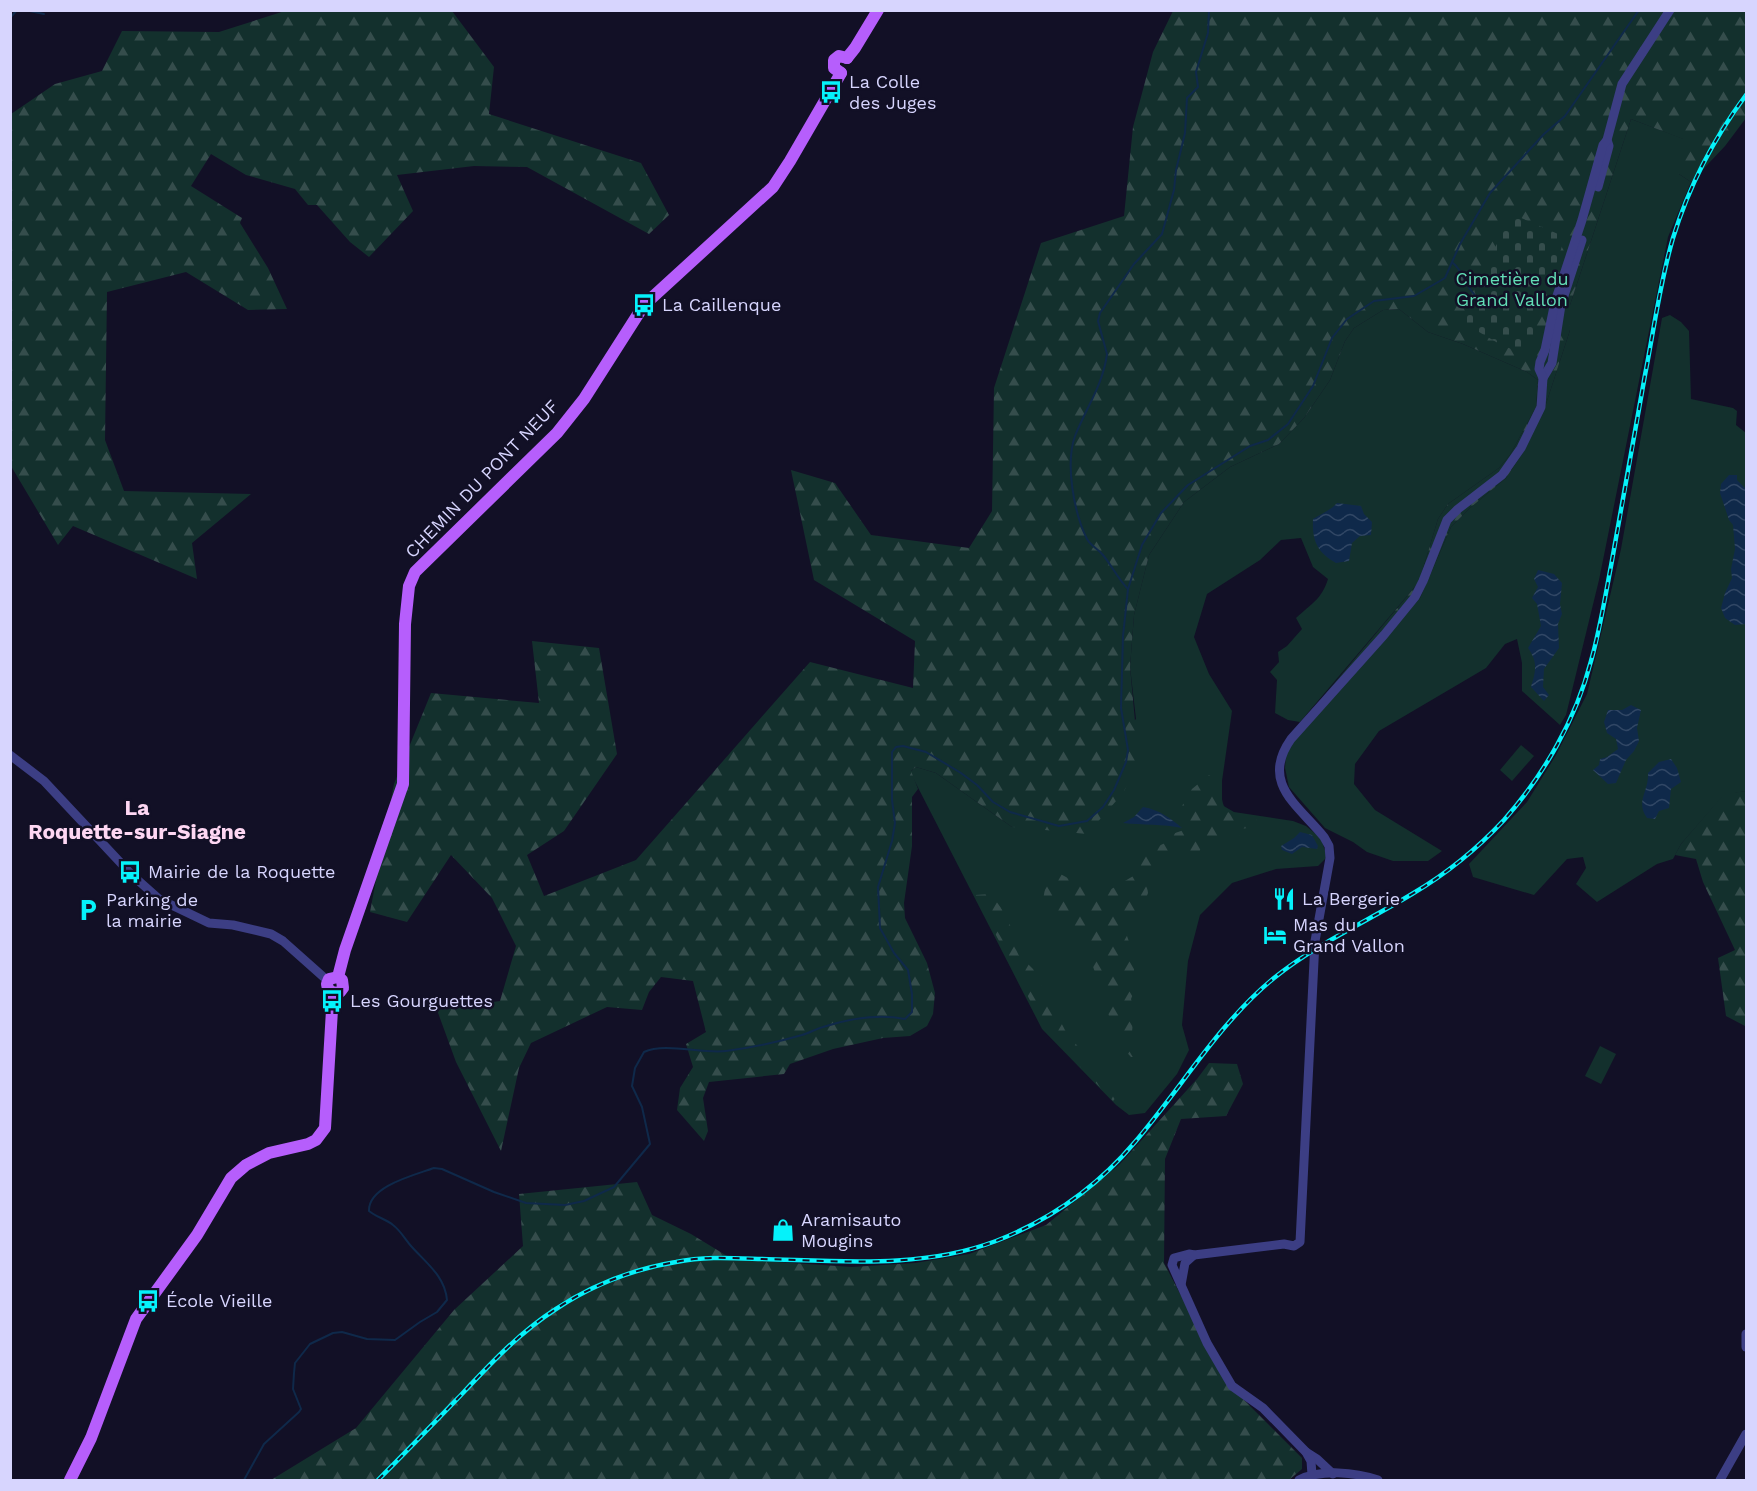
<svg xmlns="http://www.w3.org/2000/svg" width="1757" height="1491" viewBox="0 0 1757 1491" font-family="'Work Sans',sans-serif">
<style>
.green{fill:#13302d}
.forest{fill:url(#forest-firs)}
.cemetery{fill:url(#cemetery-stones)}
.water{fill:url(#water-waves)}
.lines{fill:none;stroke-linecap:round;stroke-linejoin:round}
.stream{stroke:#0f294a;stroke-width:2}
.minor{stroke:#3c3e84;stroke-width:9}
.major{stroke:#b65efc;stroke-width:12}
.rail-casing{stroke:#05f2fa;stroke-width:4.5}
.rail{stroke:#121026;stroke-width:2;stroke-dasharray:7;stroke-linecap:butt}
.labels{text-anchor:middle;stroke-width:5;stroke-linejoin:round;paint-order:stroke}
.poi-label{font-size:18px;fill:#d7d5fe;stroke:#121026;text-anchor:start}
.park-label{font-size:18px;fill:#62deb6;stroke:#121026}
.street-label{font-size:18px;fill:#d7d5fe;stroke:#121026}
.quarter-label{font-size:21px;font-weight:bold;fill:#fed7f3;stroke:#121026}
</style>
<defs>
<pattern id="forest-firs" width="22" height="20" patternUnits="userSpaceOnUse" patternTransform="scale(1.5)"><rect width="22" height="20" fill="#13302d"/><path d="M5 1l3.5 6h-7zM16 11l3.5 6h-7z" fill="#354d4c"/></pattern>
<pattern id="cemetery-stones" width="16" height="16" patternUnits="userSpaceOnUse" patternTransform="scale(1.5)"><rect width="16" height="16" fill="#13302d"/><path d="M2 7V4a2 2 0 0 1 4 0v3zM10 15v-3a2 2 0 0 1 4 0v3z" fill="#354d4c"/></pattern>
<pattern id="water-waves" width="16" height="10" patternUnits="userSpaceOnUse" patternTransform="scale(1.5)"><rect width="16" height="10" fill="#0f294a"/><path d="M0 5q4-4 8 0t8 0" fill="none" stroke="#314765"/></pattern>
</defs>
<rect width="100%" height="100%" fill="#121026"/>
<!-- green -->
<g class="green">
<polygon points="1631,119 1684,139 1679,174 1691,182 1668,237 1599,580 1566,715 1560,725 1522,691 1522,663 1517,639 1505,644 1486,668 1379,731 1355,764 1354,784 1375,810 1442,851 1428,861 1393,861 1367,852 1353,842 1325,828 1289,787 1285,768 1286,754 1293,742 1420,598 1451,527 1470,508 1506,478 1522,454 1544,410 1570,330 1570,305"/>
<path d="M1399,309L1428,332L1463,344L1527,372L1538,380L1536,407L1510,455L1499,468L1448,504L1438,519L1419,582L1300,722L1288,720L1275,713L1277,680L1270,672L1279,662L1278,652L1287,646L1302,629L1296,618C1311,604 1322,599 1328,579L1313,567L1301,538L1281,540L1260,560L1207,594L1194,637L1209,674L1232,711L1222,781V805L1234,812L1293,821L1306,826L1321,838L1327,857L1318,866L1276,869L1232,883L1200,915L1188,961L1182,1025L1189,1050L1177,1074L1145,1113L1129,1115L1116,1105L1042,1029L910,772L916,767L936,773L1012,827L1136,719L1130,667L1134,615L1149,555L1184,502L1230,467L1279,444L1304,418L1330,380L1345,341L1354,328L1383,310Z"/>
<polygon points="1670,315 1681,322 1689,331 1691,399 1733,408 1737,411 1736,425 1746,433 1746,791 1724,795 1681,844 1673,859 1657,864 1597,902 1576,884 1586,868 1583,857 1567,859 1534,895 1473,877 1469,864 1527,802 1556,755 1587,694 1621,549 1662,318"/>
<polygon points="1521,745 1534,756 1512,781 1500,770"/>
<polygon points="1600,1046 1616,1054 1601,1084 1585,1076"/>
</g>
<!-- forest -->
<g class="forest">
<polygon points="288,10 452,11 494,67 489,114 641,163 669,215 649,234 527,167 474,166 397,175 413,211 369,257 350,242 317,205 308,205 295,189 246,175 211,154 191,186 242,218 240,223 268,268 287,309 248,310 186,272 107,292 105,440 124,491 251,494 192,543 197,579 73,526 58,545 11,466 11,114 55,84 102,71 122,31 219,32"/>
<polygon points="1173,11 1746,11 1746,118 1725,146 1691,182 1679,174 1673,162 1683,139 1631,119 1570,305 1570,330 1544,410 1522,454 1506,478 1470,508 1451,527 1420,598 1366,659 1321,699 1419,582 1438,519 1448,504 1499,468 1510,455 1536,407 1538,380 1527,372 1463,344 1428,332 1399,309 1383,310 1354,328 1345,341 1330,380 1304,418 1279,444 1230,467 1184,502 1149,555 1134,615 1130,667 1138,754 1124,792 1087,834 1012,827 936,773 916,767 911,771 918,789 912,797 912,846 904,903 905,918 927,963 935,993 933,1014 927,1026 910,1036 883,1038 833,1049 790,1064 784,1074 709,1082 703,1098 708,1131 704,1141 677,1110 680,1088 693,1067 686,1044 706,1032 693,981 661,977 649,992 642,1010 607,1007 531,1043 519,1068 501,1151 456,1062 437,1010 500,1001 516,946 492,898 451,855 407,922 370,912 394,784 431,693 539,703 532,641 599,648 617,754 564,831 527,855 544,896 636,860 810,662 913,688 915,641 814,580 791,470 835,483 871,535 969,548 992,511 994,388 1041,243 1124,216 1133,127 1153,52"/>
<path d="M1209,775L1221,784C1221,813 1228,819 1257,817C1255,828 1249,828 1239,829L1240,838L1202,846L1195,861L1185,865L1176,849L1156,866L1145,873L1148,893L1140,913L1129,915L1127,936L1134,956V977L1128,978L1125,984L1133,994L1131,999L1134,1010L1131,1043L1132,1047L1140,1051L1139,1057H1131C1108,1034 1103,984 1087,953C1081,941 1072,929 1064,917L1047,916L1043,900L1048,872L1053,870L1090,890L1108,891L1135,875C1138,860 1152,847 1166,843L1169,835L1184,830L1182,806L1192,789Z"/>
<polygon points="1746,791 1746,1026 1745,1026 1726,1016 1718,958 1735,950 1703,882 1696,859 1675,855 1681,844 1724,794"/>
<polygon points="991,894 1001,908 1014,933 1018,954 1033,969 1066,1032 1118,1095 1113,1101 1046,1031 975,895"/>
<polygon points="1209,1063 1237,1064 1243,1084 1226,1116 1181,1119 1165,1159 1164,1263 1226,1382 1302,1458 1302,1469 1289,1480 271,1480 356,1428 454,1310 523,1246 519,1194 637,1182 652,1215 691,1234 732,1259 852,1267 915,1263 969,1254 1046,1225 1119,1165 1197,1079"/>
</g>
<!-- cemetery -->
<polygon class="cemetery" points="1512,214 1565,237 1528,350 1523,353 1503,346 1462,322 1476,296 1474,289"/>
<!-- water -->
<g class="water">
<polygon points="1729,475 1737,475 1737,480 1746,489 1746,624 1735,625 1725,618 1721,608 1725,593 1732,578 1731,569 1735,549 1733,525 1729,520 1720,493 1721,484"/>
<path d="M1337,503L1361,506L1364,514L1372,522L1371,535L1360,536L1352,543L1349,561L1336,563C1317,552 1312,541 1313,519C1322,513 1330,511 1337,503Z"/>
<path d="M1538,570L1554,574L1562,583L1560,604L1562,614L1558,624L1559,648L1544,669L1543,687L1549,695L1544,701L1531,687C1536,671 1538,662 1528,648L1541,626L1537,604L1532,598L1538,587L1534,579Z"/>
<polygon points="1631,705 1641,710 1637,728 1639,741 1634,751 1626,760 1616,783 1608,784 1593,770 1599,765 1600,759 1607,757 1618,749 1616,739 1607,733 1604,722 1608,710 1622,710"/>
<path d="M1671,759L1677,768L1681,782L1671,789L1669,808L1659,811L1655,819L1647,818C1635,801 1649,792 1648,773L1659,762Z"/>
<path d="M1143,807C1160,810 1170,818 1182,828C1163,824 1143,825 1123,823L1134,817Z"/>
<polygon points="1300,832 1312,835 1318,846 1317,849 1302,847 1292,854 1282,850 1281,846 1294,838"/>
</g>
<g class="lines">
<!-- stream -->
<g class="stream">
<polyline points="25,10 44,14"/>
<polyline points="10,18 17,10"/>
<path d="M1453,263C1464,272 1464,284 1474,294"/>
<path d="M1128,589C1118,579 1112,566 1103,555C1098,549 1091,546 1087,539C1074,513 1065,464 1075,436C1086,408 1103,385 1107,354L1098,321L1100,313L1134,264L1162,234L1174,190L1176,170L1185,133L1187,98L1198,87L1196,72L1208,33L1209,10"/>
<path d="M244,1480L264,1444L299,1412L301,1409L293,1389L294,1373L295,1363L310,1344L333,1333L342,1332L367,1339L395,1340L420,1322L437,1312L447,1300C445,1276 426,1263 411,1246C405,1239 400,1230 393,1225C386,1219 376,1217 369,1211C368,1186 415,1175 434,1168L442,1169L494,1192L526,1203L565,1205L584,1201L614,1187L650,1144L642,1107L632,1086L635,1068L644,1052C665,1042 701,1054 726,1051C750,1048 778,1042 802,1035C809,1033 816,1029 823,1027C848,1019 879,1014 905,1019L912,1012V994L908,970L894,953L880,928L878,887L892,841L895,823L892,800V752L896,747L903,746L926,752L961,773L977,785L993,802L1010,812L1059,826L1087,821L1103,807L1114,790L1126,762L1128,750L1121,708L1123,636L1128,589L1142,545L1161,513L1188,485L1250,446L1268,440L1288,424L1313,386L1332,338L1347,319L1374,301L1414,296L1445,278L1460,244L1490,193L1544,134L1565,116L1639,10"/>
</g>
<!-- minor -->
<g class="minor">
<polyline points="1598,187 1609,146 1607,140"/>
<polyline points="1543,378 1552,363 1561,305 1582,240"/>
<polyline points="10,755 44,781 132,875 159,899 209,923 233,925 271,934 283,941 328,981"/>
<polyline points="1181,1285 1185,1263 1194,1255"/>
<polyline points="1746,1334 1746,1347"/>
<polyline points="1306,1452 1317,1459 1333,1474"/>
<path d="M1312,1475L1311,1461L1306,1452L1263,1408L1232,1386L1207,1343L1172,1265L1174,1258L1189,1254L1194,1255L1284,1244L1294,1246L1300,1242L1315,941L1330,858L1329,846L1324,837C1298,805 1260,783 1291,739L1384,635L1415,597L1423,581L1447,520L1458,509L1502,475L1521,448L1541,407L1543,378L1539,369L1540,362L1545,350L1555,302L1582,220L1603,145L1607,140L1622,84L1670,10"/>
<path d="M1299,1480C1321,1469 1355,1472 1378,1480"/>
<polyline points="1720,1480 1746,1434"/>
</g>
<!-- major -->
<g class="major">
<polyline points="847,58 855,48 878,10"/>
<polyline points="841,73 834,68 834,60 839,56 847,58"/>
<polyline points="338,977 345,950 403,784 405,624 409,586 415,572 557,433 584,399 644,305 773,187 790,161 841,73"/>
<polyline points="333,993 328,989 327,984 329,979 338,977"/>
<polyline points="333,993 340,992 343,988 342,980 338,977"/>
<polyline points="70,1480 91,1438 136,1319 197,1235 231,1178 246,1165 269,1153 308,1144 316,1140 325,1128 333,993"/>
</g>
<!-- rail casing -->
<g class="rail-casing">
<path id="rail" d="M378,1480C406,1452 433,1424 461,1395C490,1364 520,1332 556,1309C592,1285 634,1269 676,1262C704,1256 733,1258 762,1259C840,1261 922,1269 996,1241C1050,1220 1098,1186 1135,1142C1182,1087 1218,1024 1274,978C1316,944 1366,922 1412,894C1446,874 1477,849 1504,820C1544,775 1576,719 1591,661C1600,630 1605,597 1611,566C1623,502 1634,438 1645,375C1654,329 1660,282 1673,238C1689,186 1714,138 1746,95"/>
</g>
<!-- rail -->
<use href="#rail" class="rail"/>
</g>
<!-- icons -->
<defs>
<g id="bus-bare" transform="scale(1.8)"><path d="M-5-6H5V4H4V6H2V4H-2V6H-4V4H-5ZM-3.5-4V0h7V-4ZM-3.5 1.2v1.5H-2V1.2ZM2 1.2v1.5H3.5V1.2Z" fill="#05f2fa" stroke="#121026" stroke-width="2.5" paint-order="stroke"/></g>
<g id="restaurant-bare" transform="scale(1.8)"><path d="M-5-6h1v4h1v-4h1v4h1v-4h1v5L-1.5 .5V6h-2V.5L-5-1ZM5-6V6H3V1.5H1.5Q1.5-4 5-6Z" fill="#05f2fa" stroke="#121026" stroke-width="2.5" paint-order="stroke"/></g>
<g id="parking-bare" transform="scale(1.8)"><path d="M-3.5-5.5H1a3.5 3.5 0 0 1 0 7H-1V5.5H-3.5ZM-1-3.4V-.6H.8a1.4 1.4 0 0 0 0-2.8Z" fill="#05f2fa" stroke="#121026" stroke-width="2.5" paint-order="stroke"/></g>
<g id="hotel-bare" transform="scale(1.8)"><path d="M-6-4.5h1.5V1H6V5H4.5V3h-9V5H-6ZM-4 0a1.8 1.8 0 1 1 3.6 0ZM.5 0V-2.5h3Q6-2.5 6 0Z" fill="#05f2fa" stroke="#121026" stroke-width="2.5" paint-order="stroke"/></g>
<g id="shop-bare" transform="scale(1.8)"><path d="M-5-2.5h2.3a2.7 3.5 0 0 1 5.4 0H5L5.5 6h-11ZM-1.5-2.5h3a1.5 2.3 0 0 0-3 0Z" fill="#05f2fa" stroke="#121026" stroke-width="2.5" paint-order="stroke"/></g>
</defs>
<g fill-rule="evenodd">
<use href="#bus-bare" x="831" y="92"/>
<use href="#bus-bare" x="644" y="305"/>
<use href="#bus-bare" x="130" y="872"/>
<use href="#restaurant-bare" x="1284" y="899"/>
<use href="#parking-bare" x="88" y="910"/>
<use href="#hotel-bare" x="1275" y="935"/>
<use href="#bus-bare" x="332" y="1001"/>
<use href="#shop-bare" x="783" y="1230"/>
<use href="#bus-bare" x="148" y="1301"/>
</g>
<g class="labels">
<!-- poi labels -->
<g class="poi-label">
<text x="849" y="88">La Colle<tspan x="849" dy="21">des Juges</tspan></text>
<text x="662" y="311">La Caillenque</text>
<text x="148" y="878">Mairie de la Roquette</text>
<text x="1302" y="905">La Bergerie</text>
<text x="106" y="906">Parking de<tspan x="106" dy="21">la mairie</tspan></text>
<text x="1293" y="931">Mas du<tspan x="1293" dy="21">Grand Vallon</tspan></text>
<text x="350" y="1007">Les Gourguettes</text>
<text x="801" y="1226">Aramisauto<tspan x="801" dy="21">Mougins</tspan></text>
<text x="166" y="1307">École Vieille</text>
</g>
<!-- park labels -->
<g class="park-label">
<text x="1512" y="285">Cimetière du<tspan x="1512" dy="21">Grand Vallon</tspan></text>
</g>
<!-- street labels -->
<g class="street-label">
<text transform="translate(482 479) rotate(-46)" y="6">CHEMIN DU PONT NEUF</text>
</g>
<!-- quarter labels -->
<g class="quarter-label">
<text x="137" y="815">La<tspan x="137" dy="24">Roquette-sur-Siagne</tspan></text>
</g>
</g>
<!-- border -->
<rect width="1757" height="1491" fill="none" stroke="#d7d5fe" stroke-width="24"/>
</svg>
